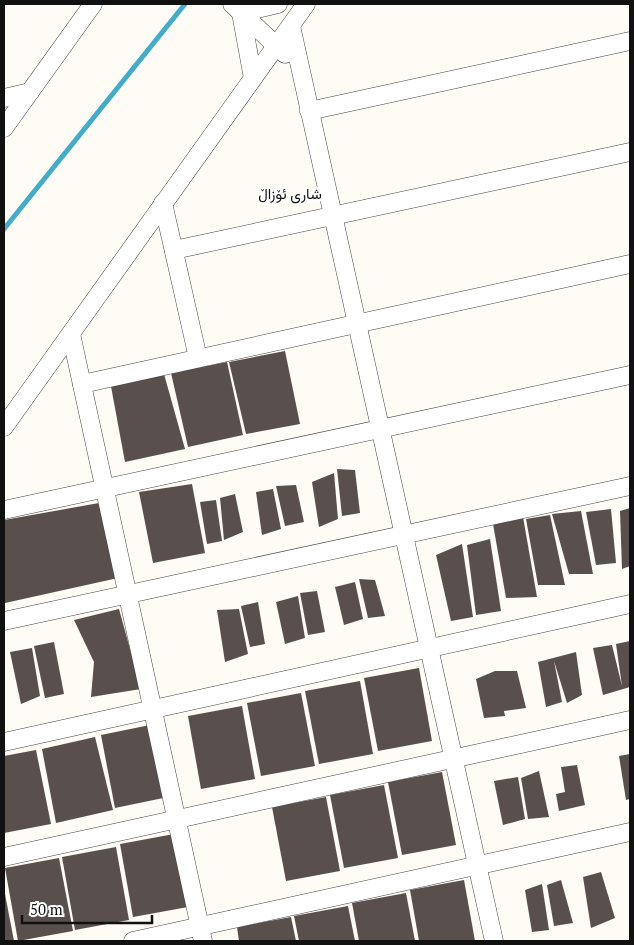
<svg xmlns="http://www.w3.org/2000/svg" width="634" height="945" viewBox="0 0 634 945" font-family="'PT Serif',Vazirmatn,serif">
<style>
.lines{fill:none;stroke-linecap:round;stroke-linejoin:round}
.stream{stroke:#42accc;stroke-width:5}
.building{fill:#59504d}
.street-casing{stroke:#444;stroke-width:19}
.street{stroke:#fff;stroke-width:18}
.labels{text-anchor:middle;stroke-width:5;stroke-linejoin:round;paint-order:stroke}
.neighbourhood-label{font-size:15px;fill:#111;stroke:#fff}
</style>
<rect width="100%" height="100%" fill="#fffbf5"/>
<g class="lines">
<!-- stream -->
<polyline class="stream" points="4,229 185,4"/>
</g>
<!-- building -->
<g class="building">
<polygon points="285,351 300,424 246,434 229,362"/>
<polygon points="227,362 243,435 188,447 171,373"/>
<polygon points="164,374 185,449 125,462 110,381"/>
<polygon points="337,469 355,470 360,513 342,516"/>
<polygon points="334,473 338,519 319,527 312,482"/>
<polygon points="192,484 205,553 153,563 139,492"/>
<polygon points="296,485 304,522 285,526 276,486"/>
<polygon points="273,489 281,529 262,535 256,492"/>
<polygon points="235,494 243,532 224,540 220,498"/>
<polygon points="216,500 222,541 207,544 200,502"/>
<polygon points="99,503 118,578 5,603 4,520"/>
<polygon points="630,508 630,566 622,569 620,511"/>
<polygon points="611,509 616,563 596,565 586,512"/>
<polygon points="581,511 593,574 569,574 552,514"/>
<polygon points="550,515 565,585 538,585 526,519"/>
<polygon points="523,517 537,597 506,598 493,524"/>
<polygon points="490,539 501,611 476,615 467,545"/>
<polygon points="462,544 473,617 451,621 436,555"/>
<polygon points="359,579 375,580 385,616 368,618"/>
<polygon points="355,582 363,619 344,625 335,587"/>
<polygon points="317,591 325,632 308,635 300,593"/>
<polygon points="298,596 305,638 285,644 276,602"/>
<polygon points="258,602 265,644 250,647 241,606"/>
<polygon points="119,609 141,689 91,697 94,662 74,620"/>
<polygon points="239,609 248,654 225,662 217,610"/>
<polygon points="630,641 630,687 603,695 593,648 612,645 622,686 616,644"/>
<polygon points="54,642 64,694 45,698 34,646"/>
<polygon points="32,648 40,696 21,704 10,652"/>
<polygon points="576,652 582,695 567,703 554,661 562,702 546,707 538,662"/>
<polygon points="419,668 432,741 378,751 364,678"/>
<polygon points="495,671 517,671 526,708 504,711 505,716 484,718 476,679"/>
<polygon points="360,681 373,754 319,764 305,691"/>
<polygon points="301,693 315,766 261,776 247,703"/>
<polygon points="242,706 255,779 201,789 188,716"/>
<polygon points="150,725 168,797 115,808 101,735"/>
<polygon points="95,737 113,810 56,823 42,749"/>
<polygon points="36,750 51,824 4,833 4,756"/>
<polygon points="630,754 630,799 626,800 619,756"/>
<polygon points="577,765 585,805 559,811 556,794 565,792 561,767"/>
<polygon points="539,771 549,817 528,819 521,778"/>
<polygon points="442,772 456,845 402,855 388,782"/>
<polygon points="518,777 525,819 503,825 494,781"/>
<polygon points="384,785 398,858 344,868 330,795"/>
<polygon points="326,797 340,871 286,881 272,807"/>
<polygon points="174,834 188,907 133,917 120,844"/>
<polygon points="116,847 129,920 75,930 62,857"/>
<polygon points="59,858 73,931 18,941 5,868"/>
<polygon points="601,872 615,918 591,928 583,877"/>
<polygon points="464,880 475,941 419,941 410,890"/>
<polygon points="561,880 573,923 554,926 547,885"/>
<polygon points="542,884 549,930 532,932 525,890"/>
<polygon points="406,893 415,941 359,941 352,903"/>
<polygon points="4,894 5,894 14,941 4,941"/>
<polygon points="348,906 355,941 299,941 294,916"/>
<polygon points="291,917 296,941 239,941 237,927"/>
</g>
<g class="lines">
<!-- street casing -->
<g class="street-casing">
<g id="street">
<polyline points="232,4 285,54"/>
<polyline points="291,26 494,941"/>
<polyline points="253,78 241,13 278,4"/>
<polyline points="4,98 30,92"/>
<polyline points="309,111 630,41"/>
<polyline points="4,128 93,4"/>
<polyline points="163,203 198,358"/>
<polyline points="174,250 630,152"/>
<polyline points="71,334 203,941"/>
<polyline points="82,384 630,264"/>
<polyline points="4,427 306,4"/>
<polyline points="4,510 630,375"/>
<polyline points="4,621 630,486"/>
<polyline points="4,742 630,604"/>
<polyline points="4,857 630,720"/>
<polyline points="133,941 630,832"/>
</g>
</g>
<!-- street -->
<use href="#street" class="street"/>
</g>
<g class="labels">
<!-- neighbourhood labels -->
<g class="neighbourhood-label">
<text x="290" y="199">شاری ئۆزاڵ</text>
</g>
</g>
<!-- border -->
<rect width="634" height="945" fill="none" stroke="#111111" stroke-width="10"/>
<!-- scale -->
<path d="M22 915v8h130v-8" fill="none" stroke="#111111" stroke-width="2.5"/>
<text x="30" y="915" font-size="15" fill="#111111" stroke="#ffffff" stroke-width="4" paint-order="stroke">50 m</text>
</svg>
